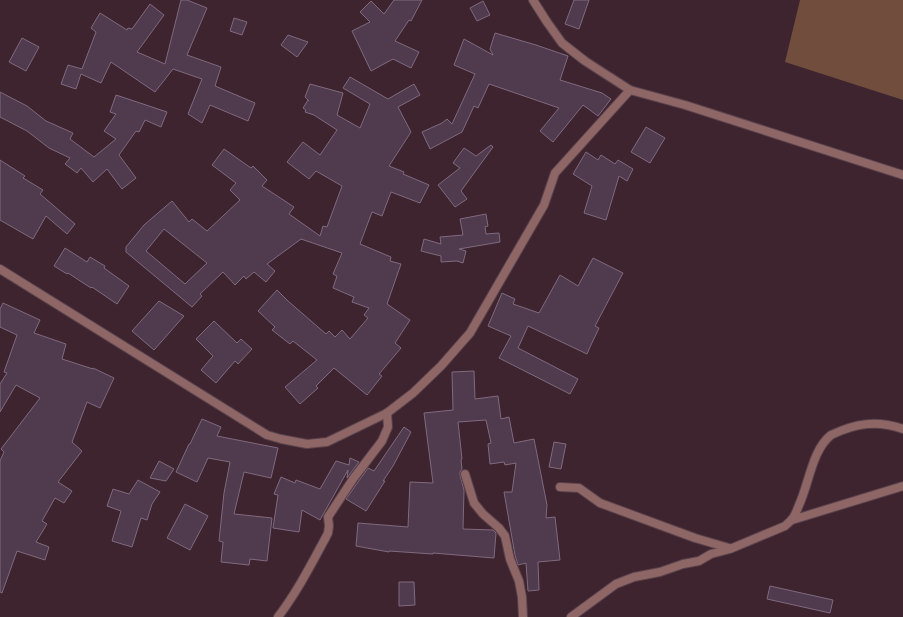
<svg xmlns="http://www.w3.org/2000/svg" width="903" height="617" viewBox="0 0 903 617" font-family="'Noto Serif',serif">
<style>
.green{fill:#704d3c}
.building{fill:#4f3a4e;stroke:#816a7f;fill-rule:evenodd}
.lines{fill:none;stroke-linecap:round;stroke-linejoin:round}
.minor-casing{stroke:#5a424c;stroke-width:10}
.minor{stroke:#8e6665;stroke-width:8}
</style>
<rect width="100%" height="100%" fill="#3e242f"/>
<!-- green -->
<polygon class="green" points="800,0 903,0 903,100 785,62"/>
<!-- building -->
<g class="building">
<polygon points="181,0 187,0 207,8 187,55 221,67 215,86 255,103 248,121 210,105 202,123 188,114 202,79 173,69 155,92 111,62 101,83 81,74 76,89 61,84 68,65 82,69 96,32 91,28 100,13 127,30 128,28 132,29 150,4 164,15 137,52 165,64"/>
<polygon points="394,0 422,0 411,21 409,20 395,41 419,52 411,68 393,59 371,71 352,31 370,22 360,12 371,1 384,14"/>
<polygon points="574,0 589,0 579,29 565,24"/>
<polygon points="483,1 490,15 477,21 470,8"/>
<polygon points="234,18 247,22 242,35 230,31"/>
<polygon points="495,33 536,45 568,56 560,80 602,93 611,99 598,116 583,105 553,142 540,131 559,108 489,84 478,108 474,106 462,132 430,149 422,132 442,123 447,119 452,124 475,74 454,65 464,39 493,55 490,49"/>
<polygon points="288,35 308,42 297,57 281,45"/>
<polygon points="22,38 39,47 26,71 9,62"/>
<path d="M350,77L388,99L414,84L420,95L398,107L411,132L389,166L404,172L403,174L429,185L420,203L391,192L382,216L372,212L360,244L391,257L390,261L401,264L387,304L410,320L395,343L401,348L379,374L382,376L367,395L334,368L316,386L318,388L300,404L285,387L317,360L293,341L290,344L272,330L275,327L258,311L277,290L288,301L326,334L329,331L335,337L342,330L350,339L368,318L364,315L369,308L352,302L354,297L333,288L337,276L333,274L342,253L301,239L267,264L275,271L266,282L254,272L246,279L244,276L235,285L223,272L200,294L202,296L192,307L126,252V247L144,225L172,201L189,222L192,219L207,231L240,200L230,190L236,183L212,165L224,149L251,168L253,166L267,180L262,186L294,207L289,214L320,236L323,226L327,227L342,186L316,171L309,179L287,162L303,142L320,155L337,130L314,115L305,112L306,110L303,108L308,100L309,101L305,97L310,84L343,93L337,115L360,128L370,104L343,88ZM164,229L207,263L185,284L146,251Z"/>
<polygon points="0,92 27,106 46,121 73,133 70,139 94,157 116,139 104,131 116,114 110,112 116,95 167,112 161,127 145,120 139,132 136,131 119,155 136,178 122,189 107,169 93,182 81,168 77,173 65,164 70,158 49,148 27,131 0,117"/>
<polygon points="646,127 665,138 650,163 631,152"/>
<polygon points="491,145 493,147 461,191 467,199 455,207 438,185 460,168 453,163 464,148 476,156"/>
<polygon points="586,152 598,160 601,155 615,164 618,160 633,169 627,181 619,176 606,220 584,213 592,186 573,174"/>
<polygon points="0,160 25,176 23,178 43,190 40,194 75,224 67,234 46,216 33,239 0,220"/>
<polygon points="486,214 488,226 485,227 486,234 499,233 500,242 459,249 466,251 463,263 457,261 441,262 441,256 421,251 424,239 441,244 440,237 463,235 460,219"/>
<polygon points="65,248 87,262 90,257 105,266 104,268 129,286 117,304 92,287 91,288 68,273 67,274 54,266"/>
<polygon points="593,258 623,273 595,326 599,328 590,347 587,354 528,326 518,348 578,379 570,394 499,358 511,336 488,326 502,293 515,299 513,304 539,313 560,275 578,286"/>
<polygon points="159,301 184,316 154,350 132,331"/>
<polygon points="3,303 40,320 34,333 66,344 62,359 93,369 93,368 114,378 100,408 87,402 72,442 82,451 58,482 72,491 64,503 55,498 42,521 47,524 36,542 49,547 45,560 17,551 2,593 0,592 0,461 4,452 1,449 40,398 16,385 0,412 0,384 7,373 4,372 17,335 0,327 0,309"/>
<polygon points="214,321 237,343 241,339 252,349 238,364 235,361 216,383 201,370 213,356 196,339"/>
<polygon points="474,371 475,399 498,396 501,419 509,417 514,443 534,439 547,505 546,518 555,517 560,560 538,562 539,590 528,591 526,563 518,565 515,555 504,492 512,492 516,463 505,465 504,462 490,464 488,444 491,443 486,420 458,422 462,459 461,460 462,469 460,472 460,475 464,490 463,529 493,530 496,533 494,558 433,553 433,554 389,551 389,552 356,546 358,523 408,527 410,482 433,483 424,413 453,410 452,372"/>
<polygon points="202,419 221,427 217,436 278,448 271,478 244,472 234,514 272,518 267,561 250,559 249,565 221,562 223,542 219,541 224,493 230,462 208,458 197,482 176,472 189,444 190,444"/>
<polygon points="404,427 411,432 393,466 383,481 385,481 366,511 346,499 368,468 374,471"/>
<polygon points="554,442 566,444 561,469 549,467"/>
<polygon points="350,458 359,462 347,478 348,470 320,520 302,510 299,532 273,528 278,495 274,494 281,477 295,483 296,480 320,489 336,461 349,465"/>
<polygon points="159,461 174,469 166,481 150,478"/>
<polygon points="138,480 160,492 152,504 147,520 141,518 132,547 112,541 121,511 107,506 113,489 129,494"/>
<polygon points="185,504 208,516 190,550 167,538"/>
<polygon points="399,582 414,582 415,605 399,606"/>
<polygon points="770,586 833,600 830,613 767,599"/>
</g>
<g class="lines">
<!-- minor casing -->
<g class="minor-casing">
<g id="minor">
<polyline points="533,0 547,22 562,43 585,61 630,90"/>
<polyline points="0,269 267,435 281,439 307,444 327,442 387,413 413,393 441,366 470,333 544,205 555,173 630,90 685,105 903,175"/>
<polyline points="465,474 474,503 483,514 499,528 505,536 510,559 519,581 522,597 523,617"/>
<polyline points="560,487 579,488 600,503 695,538 729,548"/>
<polyline points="792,520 903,486"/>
<path d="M278,617C297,592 311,565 326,537L328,533L329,526L328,517L353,479L382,441L388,427L387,413"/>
<path d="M571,617L616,584L634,577L660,572L683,564L699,561L711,554L730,549L785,526C787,524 790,522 792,519C795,516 797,510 799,505C809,484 812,450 831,435C856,423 877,420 903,429"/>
</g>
</g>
<!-- minor -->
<use href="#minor" class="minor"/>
</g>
</svg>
